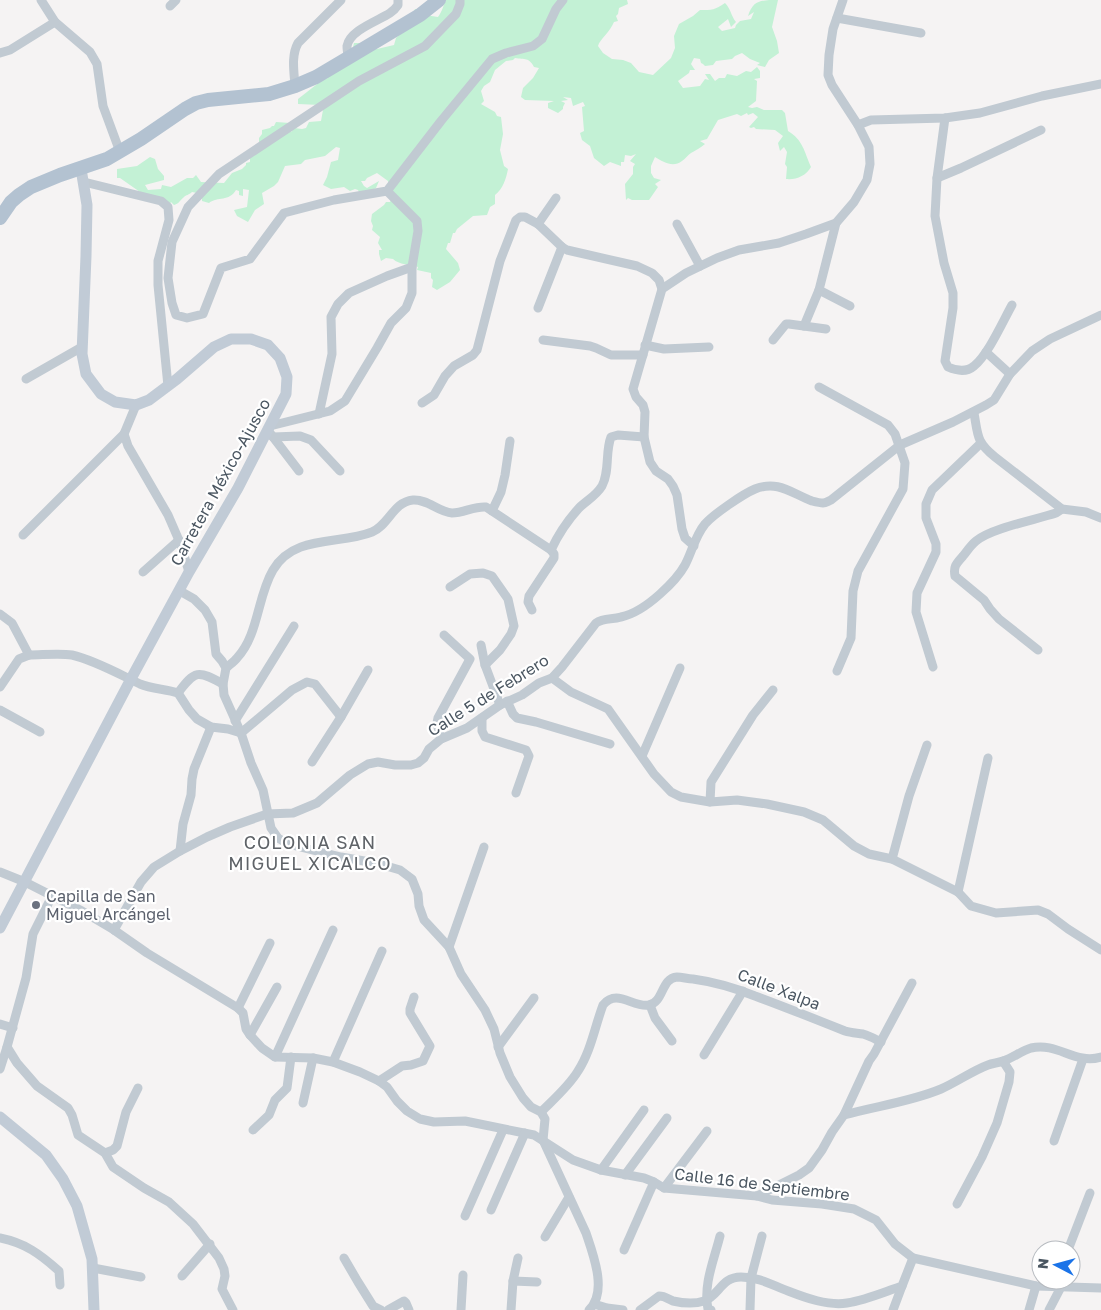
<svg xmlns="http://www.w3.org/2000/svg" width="1101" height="1310" viewBox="0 0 1101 1310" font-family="'Golos Text',sans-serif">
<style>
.green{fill:#c3f1d5}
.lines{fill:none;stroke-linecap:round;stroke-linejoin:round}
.street{stroke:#c1cad2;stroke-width:9}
.secondary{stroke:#c1cbd6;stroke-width:11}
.primary{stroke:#b3c2d1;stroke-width:14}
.worship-dot{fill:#6b7280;stroke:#fff;stroke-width:2}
.labels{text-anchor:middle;stroke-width:4.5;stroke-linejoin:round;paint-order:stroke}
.street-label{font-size:16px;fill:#4a5661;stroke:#fff}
.worship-label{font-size:16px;fill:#5b616d;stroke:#fff;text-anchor:start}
.neighbourhood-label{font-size:18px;letter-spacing:1px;fill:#5f6368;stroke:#fff}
</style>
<rect width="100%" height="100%" fill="#f5f3f3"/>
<!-- green -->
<path class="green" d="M446,0H627L628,4L619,8L618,14L616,16L618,21L614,22C610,32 600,39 598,46L603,53L612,59L623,60L631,63L639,72L653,75L671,58L675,48L674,36L679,24L693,16L700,10C712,10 715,10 725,3C731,9 731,16 736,22L731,27L728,19L718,27L722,31L735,28L736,25L740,21L751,19L754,12L748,16C753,0 761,0 778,0L772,27L777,41L779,53L769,60L765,67L757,65L760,63L750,59L742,53L735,56L732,59L716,61L713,65L705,66L703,64L701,63L700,59L694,58L691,64L695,70H690L689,73L678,81L683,88L700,86L705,79L709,80L705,74H710L715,81L719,78H725L727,74L737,76L746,71L751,72L757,67L760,71V78L754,79L757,81L756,101L748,107L752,108L757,107L764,110H782L785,113L788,131C803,140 804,151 811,167C806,176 796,180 786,179L787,167L785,164L787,152L784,147L780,151L778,143L783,136L775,130L756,129L754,127L751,128L749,127L758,117L753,113L748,115L747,113L741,116L737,114L718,120L707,139L700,141L705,144C700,148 696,150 691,153C688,155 685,159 682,161C673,168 663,162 655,157L651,166V173L654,178L661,180L655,184L658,187L649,200H632L628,198L626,200L625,184L633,174V167L635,164L630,161L636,154L631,156L625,155L624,162H621V166L610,162L604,166L594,158L590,146L582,140L580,133L584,131L582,107L585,106L583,102L573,106L571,98L563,97L568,100L561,101L565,103L563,107V109L558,113L548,108V103L554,101L525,100L521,97L523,88L533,78L539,68L534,67C529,57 525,60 515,58L513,60L506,61L495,70L490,82L484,86L481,91L484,101L481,104L495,112L497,116L501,117L503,134L500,150L504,166L508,169C506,179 503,189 495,195V204L490,207L487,215L473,216L457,229L455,233H453L450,243H448L446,249L458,263L460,270L450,282L437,290L432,287L433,280L431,278V273L417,270L418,267C410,264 399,265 393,259L386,258L381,261L379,254V250H382L378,243L380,237L372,230L373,226L371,221L372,214L384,205L386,202H390L393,195V190L388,187V181L377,173L367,178L365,181H361L364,186L367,188L379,181L376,188L361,196L358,190L355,189L350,191L344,187L331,189L323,185L327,177L331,162L338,160L340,148L336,147L325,156L305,160L301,164L285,166L278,182L274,186L262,193L264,204L255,210L248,222L237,216L234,210L247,207L249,190L243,189V196L239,195V191L236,190C229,202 218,196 209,203L202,201V197L197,193L192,192C189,195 186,195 184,197C179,201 180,203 174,205L171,202L168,208L150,199L120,178H117V169L137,166L150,157L155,159L158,169L164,176V180L145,185L148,190L161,189L162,185L171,187L187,178H193L196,175L201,182L224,183L232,173L242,169L246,165V163L250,162V158L259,146V138L262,134V130L270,128L272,126H274L276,122L290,123L289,130L291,132L294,128L302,129L306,128L309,122L321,121L323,110L320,105L298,104V99L321,81L328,78V75L351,56L354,43H359L377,49L394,45L396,38L404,30L415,9H417L425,15L438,17C442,12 443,6 446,0Z"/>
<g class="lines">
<!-- street -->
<g class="street">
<polyline points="41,0 55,22 90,52 97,64 103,106 120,152"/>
<polyline points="460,0 460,4 456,14 425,46 359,81 219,174 188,207 172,242 168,278 172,303 176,315 187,318 203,314 221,268 250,259 284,213 334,200 387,191 441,121 492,59 506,53 533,46 542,39 556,9 563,0"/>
<polyline points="170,6 176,0"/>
<polyline points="837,18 921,33"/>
<polyline points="0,53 10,50 55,22"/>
<path d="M348,58C348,55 347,50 347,46C350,30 378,21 390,13C393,11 396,8 398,5V0"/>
<path d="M295,86C294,71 291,56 298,43L341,0"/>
<path d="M945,118L937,178L935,216L944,263L953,293V308L945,361L948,367C957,371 967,372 974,366C988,355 1003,321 1012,305"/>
<polyline points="858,125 871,120 945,118 980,113 1042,96 1101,84"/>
<polyline points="937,178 961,168 1041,130"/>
<polyline points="84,182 161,201 168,207 169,220 158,261 158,285 168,386"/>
<polyline points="836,223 819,290 850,306"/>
<polyline points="538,224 562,247 567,250 637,266 652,273 659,280 662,289"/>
<polyline points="677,224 700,266"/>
<polyline points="538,308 562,247"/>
<polyline points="804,326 819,290"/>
<polyline points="543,340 590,346 596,348 611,355 643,355"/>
<polyline points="773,340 786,324 789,324 826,329"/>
<polyline points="645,345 664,349 709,347"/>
<polyline points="986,352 1010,374"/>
<polyline points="26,379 82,347"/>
<polyline points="819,387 888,425 895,434 905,463 903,489 858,571 853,591 851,638 837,671"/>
<polyline points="422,403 434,395 445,376 454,366 473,355 477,350 500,261 516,220 520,217 525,217 538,224 556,198"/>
<polyline points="136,405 124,434 128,446 168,515 181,545 189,572"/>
<path d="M974,413C978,435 976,442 995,457L1062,509L1086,512L1101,518"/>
<polyline points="319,414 332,354 331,317 338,304 349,293 387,276 412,267"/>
<polyline points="270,426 330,411 345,401 377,348 391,323 406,308 412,293 412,267 418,231 417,221 387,191"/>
<polyline points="270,433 299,471"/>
<polyline points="273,437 300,436 311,440 340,471"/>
<polyline points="492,511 501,492 505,475 510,441"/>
<polyline points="23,535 124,434"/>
<polyline points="694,546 685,538 682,529 677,495 673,486 668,479 656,471 650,462 644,437 645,412 643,405 636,397 633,389 662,289 686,273 717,258 739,250 779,243 806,234 836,223 854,202 867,180 870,164 869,147 858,125 832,85 828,75 829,55 833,29 843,0"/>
<polyline points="143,572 179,540"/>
<polyline points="450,587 470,574 483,573 492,576 508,599 514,626 511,634 500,650 485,665"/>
<path d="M180,591L194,599L205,610L212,622L216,654L222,661L226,668L223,684L224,695L241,733L251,763L263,790L271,828L278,838L288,844L341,857L376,863L400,870L412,879L418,894L419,906L424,920L449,947L461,974L485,1010L494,1029L500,1053L510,1077L523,1098L531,1107L541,1112L545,1119L543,1140L586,1233C593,1254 608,1292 589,1310"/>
<polyline points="532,610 528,602 529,596 554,558 554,554 551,550"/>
<polyline points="0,614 12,623 29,655"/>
<polyline points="481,645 485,665 500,705"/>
<path d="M1038,650L999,619L990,609L984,600L955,576C953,566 957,563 963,556C967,551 971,545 976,541C992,528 1035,520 1056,513L1062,509"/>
<polyline points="933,667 916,612 917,593 936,552 936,544 926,518 926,504 932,490 981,443"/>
<path d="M226,668C229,665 234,662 237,658C259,634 257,597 273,570C294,534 340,545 372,532C389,525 393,502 413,500C428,499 438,512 452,513C464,513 474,506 486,507L551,550C558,535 568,520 579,508C587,500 596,496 602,486C610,471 605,452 611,437L618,435L644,437"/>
<polyline points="552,678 571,692 608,709 654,774 671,792 681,797 710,802 737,800 767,804 804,812 823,820 854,846 869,854 892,859 958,892 971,906 996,913 1038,910 1048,914 1068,929 1101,950"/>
<path d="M0,687L19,659L29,655C42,655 59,653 72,655C94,660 119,674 140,684C152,689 165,689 178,693"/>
<polyline points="178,693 189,710 197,719 211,727 228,729 241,733 292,690 307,682 315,684 341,717"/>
<path d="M178,693C195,670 198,670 223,684"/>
<polyline points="507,701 513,714 517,718 536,722 610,744"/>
<polyline points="0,710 40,732"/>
<polyline points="482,718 482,731 485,737 526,750 529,756 516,793"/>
<polyline points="235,721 294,626"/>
<polyline points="441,739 437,723 438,718 470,659 444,635"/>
<polyline points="642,756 680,668"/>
<polyline points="312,762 341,717 368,670"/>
<polyline points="710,802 711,782 753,715 773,690"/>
<polyline points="180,851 183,824 191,795 192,779 194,769 211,727"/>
<polyline points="892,859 909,796 927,745"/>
<polyline points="0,872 25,882 82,911 114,930 147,953 238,1008 243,1013 246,1029 250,1035 262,1048 275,1057 313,1058 333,1062 360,1072 379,1081 387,1087 397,1101 407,1111 420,1119 434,1122 465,1121 534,1135 573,1160 601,1170 644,1178 654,1182 664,1188 757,1196 772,1200 822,1204 854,1209 876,1220 895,1244 913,1258 1036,1286 1101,1288"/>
<polyline points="958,892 988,758"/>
<path d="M114,930L141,882L154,867L180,851L207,837L230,827L267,814L293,813L317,803L350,775L368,764L378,762L395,765H411L418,763L424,758L429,749L441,739L467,728L500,705L522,695L539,683L552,678L562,667L596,623C604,617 612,620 621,617C635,614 650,603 660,594C669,586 679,576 685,565C692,552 695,536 705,524C714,514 743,494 755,489C778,480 791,493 812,501C816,502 820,503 823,503C826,503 828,501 831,500L900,445L953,422L986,405L994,400L1010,374L1032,351L1050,339L1101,315"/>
<polyline points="449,947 484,847"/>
<polyline points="650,1005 655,1018 672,1041"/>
<polyline points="238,1008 270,943"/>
<polyline points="0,1024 13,1028"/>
<polyline points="250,1035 277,987"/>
<polyline points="7,1047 17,1063 37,1086 68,1108 72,1115 78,1135 105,1153 113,1167 144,1188 169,1202 193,1224 219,1258 224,1269 225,1276 222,1289 233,1310"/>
<polyline points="498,1047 534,998"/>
<polyline points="704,1055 743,991"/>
<polyline points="275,1057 333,930"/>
<polyline points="333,1062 382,951"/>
<polyline points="0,1069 7,1047 26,978 33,934 52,896"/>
<polyline points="379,1081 402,1066 411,1065 423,1061 430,1046 410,1013 410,1009 414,997"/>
<polyline points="303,1103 313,1058"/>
<path d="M541,1112C554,1099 569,1086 578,1071C591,1051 595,1026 603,1005C617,988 633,1008 649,1005C664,1002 661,978 677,977C682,977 688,979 693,979C715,982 735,988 755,996C785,1007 815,1019 845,1031C851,1033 857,1033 863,1034C870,1036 875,1039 881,1042"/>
<path d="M844,1115C876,1106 910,1102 941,1089C957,1082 972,1071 988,1065C993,1063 998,1063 1003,1061C1013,1058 1021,1051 1031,1048C1058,1042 1075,1065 1101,1057"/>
<polyline points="253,1130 269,1115 275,1100 287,1088 291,1057"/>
<polyline points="1054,1141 1083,1059"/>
<polyline points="105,1153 113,1150 117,1146 126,1112 138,1088"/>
<polyline points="601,1170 644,1110"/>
<polyline points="625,1175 667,1118"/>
<polyline points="664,1188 707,1131"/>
<polyline points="757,1196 799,1175 809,1168 822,1150 832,1132 844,1115 869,1061 874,1054 912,983"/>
<polyline points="957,1204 982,1157 997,1123 1009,1082 1010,1072 1003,1061"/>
<polyline points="491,1210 525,1133"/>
<polyline points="465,1216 503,1130"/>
<polyline points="545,1237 569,1197"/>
<path d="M0,1238C25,1243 40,1254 59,1271L60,1285"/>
<polyline points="624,1250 654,1182"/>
<polyline points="1068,1250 1090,1193"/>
<polyline points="344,1258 358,1282 373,1306 381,1310"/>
<polyline points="93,1268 141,1277"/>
<polyline points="182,1276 210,1244"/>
<polyline points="513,1281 518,1258"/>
<polyline points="594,1304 607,1308 623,1310"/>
<polyline points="388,1310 404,1301 406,1303 409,1310"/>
<polyline points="461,1310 463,1275"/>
<polyline points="511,1310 513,1281 537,1282"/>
<path d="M640,1310L659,1296C665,1296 668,1299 673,1301C682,1303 695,1304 704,1301C720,1295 721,1277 741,1277C759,1277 772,1285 788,1291C806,1298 828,1306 847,1303C866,1300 884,1292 902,1286L913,1258"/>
<path d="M711,1310L708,1309C703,1285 714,1260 720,1236"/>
<polyline points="750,1310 751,1278 762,1236"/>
<polyline points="893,1310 902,1286"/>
<polyline points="1029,1310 1036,1286"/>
<polyline points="1049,1310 1061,1287"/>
</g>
<!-- secondary -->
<g class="secondary">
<polyline points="0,928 132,677 189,572 238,488 286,394 287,377 280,358 268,345 251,339 231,339 214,347 177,379 149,400 136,405 115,402 101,394 86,374 82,354 86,256 87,205 81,169"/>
<polyline points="0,1117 46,1155 63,1179 77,1206 92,1259 94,1310"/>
</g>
<!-- primary -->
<polyline class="primary" points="0,218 11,202 19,195 31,187 60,175 107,159 141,139 185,109 196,103 208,100 269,94 295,86 316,77 348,58 420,15 439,0"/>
</g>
<!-- markers -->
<circle class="worship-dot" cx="36" cy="905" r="5"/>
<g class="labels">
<!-- street labels -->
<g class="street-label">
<text transform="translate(220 482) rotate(-61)" y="6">Carretera México-Ajusco</text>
<text transform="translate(488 695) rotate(-32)" y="6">Calle 5 de Febrero</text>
<text transform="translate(779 989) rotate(21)" y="6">Calle Xalpa</text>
<text transform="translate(762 1184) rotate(7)" y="6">Calle 16 de Septiembre</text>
</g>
<!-- worship labels -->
<g class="worship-label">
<text x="46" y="902">Capilla de San<tspan x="46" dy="18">Miguel Arcángel</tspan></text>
</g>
<!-- neighbourhood labels -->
<g class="neighbourhood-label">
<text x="310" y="849">COLONIA SAN<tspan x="310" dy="21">MIGUEL XICALCO</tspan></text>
</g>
</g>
<!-- north arrow -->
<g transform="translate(1056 1265) rotate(276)"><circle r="24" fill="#ffffff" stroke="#b7bbc0"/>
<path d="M0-4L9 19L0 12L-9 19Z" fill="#1a73e8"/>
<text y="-8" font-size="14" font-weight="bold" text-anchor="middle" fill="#4a5661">N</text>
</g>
</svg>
